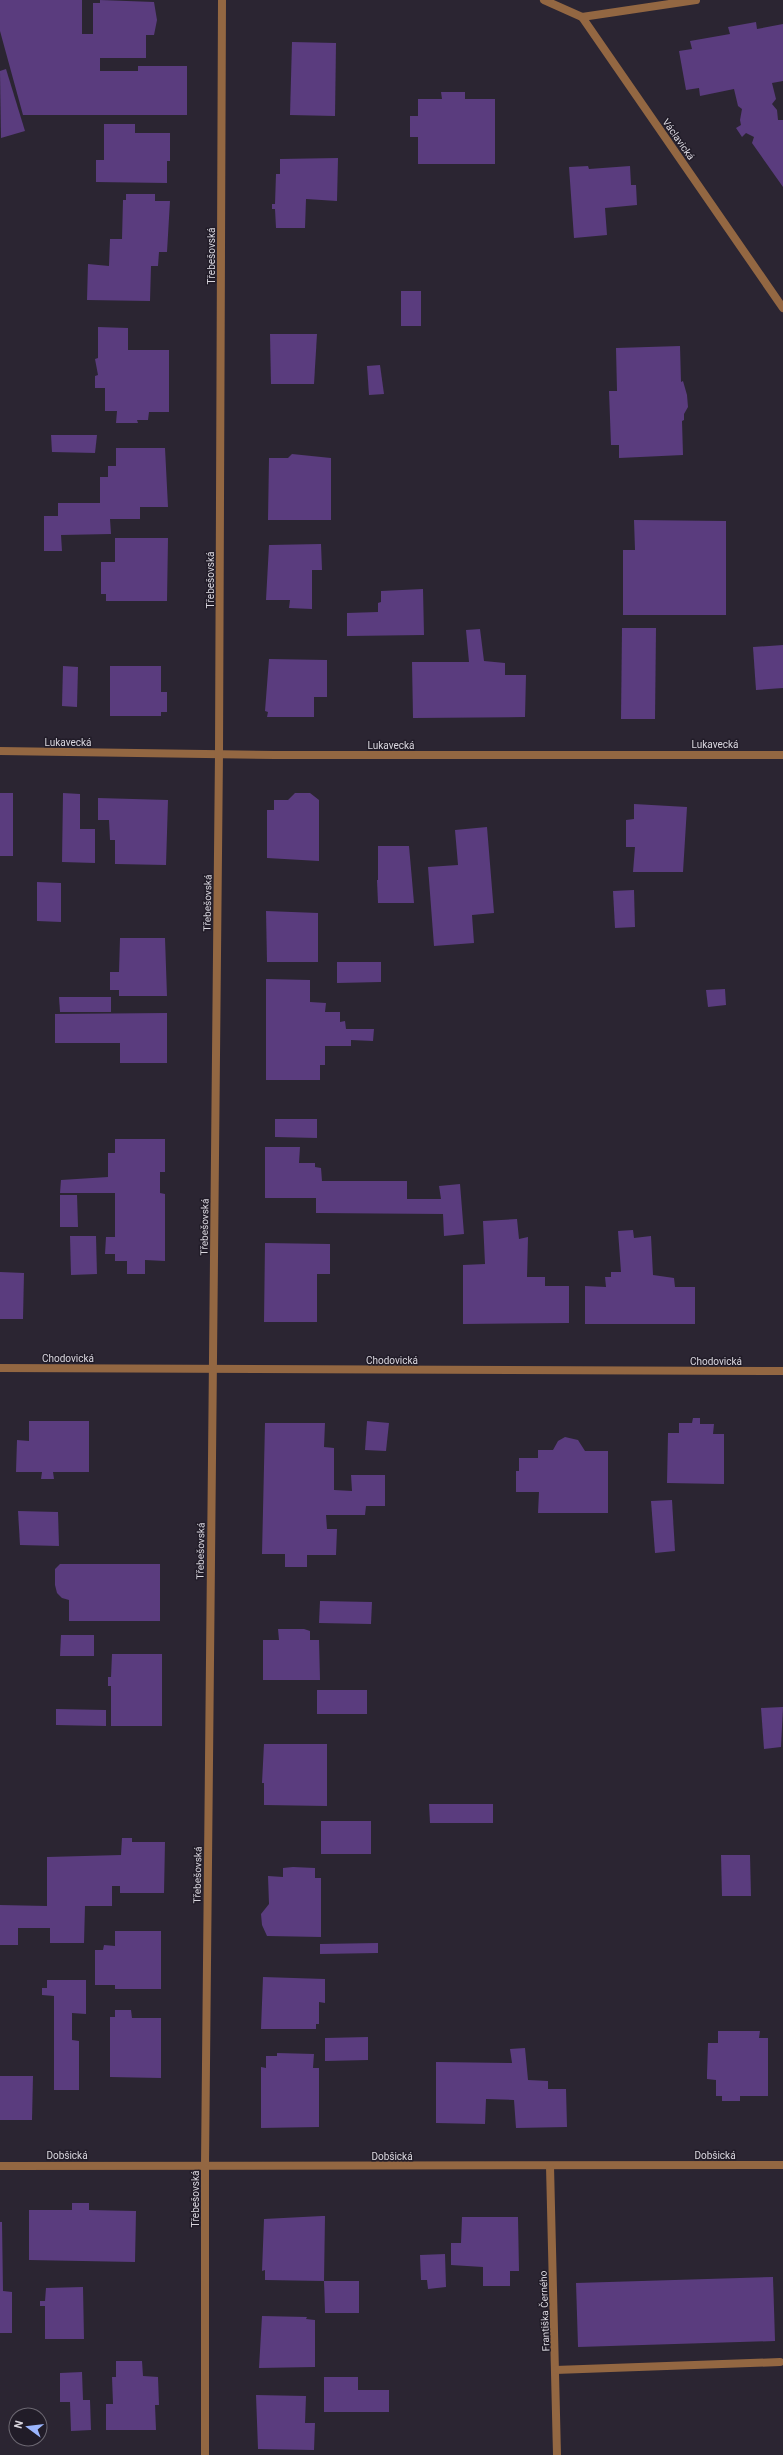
<svg xmlns="http://www.w3.org/2000/svg" width="783" height="2455" viewBox="0 0 783 2455" font-family="Roboto,sans-serif">
<style>
.building{fill:#5a3c7e}
.lines{fill:none;stroke-linecap:round;stroke-linejoin:round}
.minor{stroke:#936742;stroke-width:8}
.labels{text-anchor:middle;stroke-width:3;stroke-linejoin:round;paint-order:stroke}
.street-label{font-size:10px;fill:#dad7df;stroke:#211c28}
</style>
<rect width="100%" height="100%" fill="#2b2532"/>
<!-- building -->
<g class="building">
<polygon points="0,0 82,0 82,34 93,34 93,3 100,3 100,0 154,2 157,20 154,35 146,35 146,58 100,58 100,71 138,71 138,66 187,66 187,115 23,115 0,31"/>
<polygon points="756,22 757,29 783,24 783,81 772,83 776,99 772,104 777,110 778,120 783,120 783,187 752,143 754,137 746,133 742,137 736,128 741,125 740,120 742,109 738,106 734,89 700,96 699,88 686,90 679,51 692,49 690,41 730,34 728,27"/>
<polygon points="292,42 336,43 335,116 290,115"/>
<polygon points="6,69 25,131 1,138 0,71"/>
<polygon points="441,92 465,92 465,99 495,99 495,164 418,164 418,137 410,137 410,116 418,116 418,99 442,99"/>
<polygon points="104,124 135,124 135,133 170,133 170,161 167,161 167,183 96,182 96,160 104,160"/>
<polygon points="338,158 337,201 306,199 305,228 276,228 275,209 272,209 272,204 275,204 276,174 280,174 280,159"/>
<polygon points="588,166 589,169 630,166 631,185 636,185 637,205 605,208 607,235 574,238 569,167"/>
<polygon points="126,194 155,194 155,201 170,201 167,252 159,252 158,266 151,266 150,301 87,300 88,264 109,266 110,239 122,239 123,200 126,200"/>
<rect x="401" y="291" width="20" height="35"/>
<polygon points="98,327 128,328 128,350 169,350 169,412 149,412 148,420 137,420 138,423 116,423 117,411 105,411 105,388 95,388 95,376 98,375 95,359 98,358"/>
<polygon points="270,334 317,334 314,384 271,384"/>
<polygon points="680,346 681,382 683,381 687,395 688,407 684,414 684,420 682,421 683,455 619,458 619,445 611,445 609,391 617,391 616,348"/>
<polygon points="380,365 384,394 369,395 367,366"/>
<polygon points="51,435 97,435 95,453 52,452"/>
<polygon points="116,448 165,448 168,507 140,507 140,519 110,519 111,534 61,535 62,551 44,551 44,516 58,516 58,503 100,503 100,477 108,477 108,466 116,466"/>
<polygon points="292,454 331,458 331,520 268,520 269,458 288,458"/>
<polygon points="634,520 726,521 726,615 623,615 623,550 635,550"/>
<polygon points="115,538 168,538 167,601 106,601 106,594 101,594 101,562 115,562"/>
<polygon points="321,544 322,570 312,570 312,609 289,608 290,600 266,600 269,545"/>
<polygon points="423,589 424,635 347,636 347,613 378,612 378,603 381,602 381,591"/>
<polygon points="622,628 656,628 655,719 621,719"/>
<polygon points="480,629 484,661 505,663 505,675 526,675 525,717 413,718 412,662 469,662 466,630"/>
<polygon points="783,645 783,688 756,690 753,647"/>
<polygon points="269,659 327,660 327,697 314,697 314,717 267,717 268,712 265,711"/>
<polygon points="63,666 78,667 77,707 62,706"/>
<polygon points="110,666 161,666 161,692 167,692 167,712 161,712 161,716 110,716"/>
<rect x="0" y="793" width="13" height="63"/>
<polygon points="63,793 80,794 80,829 95,829 95,863 62,862"/>
<polygon points="295,793 310,793 319,800 319,861 267,858 267,810 274,810 274,800 288,800"/>
<polygon points="98,798 168,800 166,865 115,864 115,840 110,840 109,820 98,820"/>
<polygon points="634,804 687,807 683,872 633,872 635,847 626,847 626,820 634,819"/>
<polygon points="487,827 494,913 472,915 474,943 434,946 428,867 458,865 455,830"/>
<polygon points="378,846 409,846 412,880 378,880"/>
<polygon points="377,880 412,880 414,903 378,903"/>
<polygon points="37,882 61,883 61,922 37,921"/>
<polygon points="634,890 635,927 615,928 613,891"/>
<polygon points="266,911 318,913 318,962 267,962"/>
<polygon points="120,938 165,938 167,996 119,996 119,990 110,990 110,972 119,972"/>
<polygon points="337,962 381,962 381,982 337,983"/>
<polygon points="266,979 310,980 310,1002 326,1003 325,1012 340,1012 340,1022 345,1021 346,1029 374,1029 373,1041 351,1040 351,1046 325,1046 325,1065 320,1065 320,1080 266,1080"/>
<polygon points="725,989 726,1005 708,1007 706,990"/>
<polygon points="59,997 111,997 111,1012 60,1012"/>
<polygon points="167,1013 167,1063 120,1063 120,1043 55,1043 55,1014"/>
<polygon points="275,1119 317,1119 317,1138 275,1137"/>
<polygon points="115,1139 165,1139 165,1172 160,1172 160,1193 165,1194 165,1261 145,1260 145,1274 127,1274 127,1261 115,1261 115,1254 105,1254 106,1237 115,1237 115,1193 60,1193 61,1180 108,1177 108,1153 115,1153"/>
<polygon points="265,1147 300,1147 299,1163 315,1163 315,1167 321,1168 322,1181 407,1181 407,1199 441,1199 439,1186 460,1184 464,1234 444,1236 443,1214 316,1213 316,1198 265,1198"/>
<polygon points="60,1195 77,1195 78,1227 60,1227"/>
<polygon points="517,1219 519,1239 528,1237 527,1277 545,1277 545,1286 569,1286 569,1323 463,1324 463,1265 485,1264 483,1221"/>
<polygon points="633,1230 634,1238 651,1236 653,1275 674,1278 675,1287 695,1287 695,1324 585,1324 585,1286 606,1287 605,1277 611,1277 611,1272 621,1272 618,1231"/>
<polygon points="70,1236 96,1236 97,1274 71,1275"/>
<polygon points="265,1243 330,1244 330,1274 317,1274 317,1322 264,1322"/>
<polygon points="0,1272 24,1273 23,1319 0,1319"/>
<polygon points="693,1418 700,1418 700,1424 714,1424 713,1434 724,1434 724,1484 667,1483 668,1433 679,1433 679,1423 692,1423"/>
<polygon points="29,1421 89,1421 89,1472 53,1472 54,1479 41,1479 42,1472 16,1472 17,1440 29,1441"/>
<polygon points="367,1421 389,1423 386,1451 365,1450"/>
<polygon points="265,1423 325,1423 324,1447 334,1448 334,1490 352,1491 351,1475 385,1475 385,1506 366,1506 365,1515 326,1515 327,1529 337,1529 336,1555 307,1555 307,1567 285,1567 285,1554 262,1554"/>
<polygon points="565,1437 578,1440 585,1451 608,1451 608,1513 538,1513 539,1492 516,1492 516,1471 519,1471 519,1458 538,1458 538,1450 553,1450 558,1441"/>
<polygon points="672,1500 675,1551 655,1553 651,1501"/>
<polygon points="18,1511 58,1512 59,1546 20,1545"/>
<polygon points="60,1564 160,1564 160,1621 69,1621 69,1600 62,1598 57,1593 55,1585 55,1569"/>
<polygon points="320,1601 372,1602 371,1624 319,1623"/>
<polygon points="278,1629 304,1629 310,1631 310,1640 319,1640 320,1680 263,1680 263,1640 279,1640"/>
<polygon points="61,1635 94,1635 94,1656 60,1656"/>
<polygon points="112,1654 162,1654 162,1726 111,1726 111,1686 108,1686 108,1677 111,1677"/>
<rect x="317" y="1690" width="50" height="24"/>
<polygon points="783,1707 781,1747 764,1749 761,1708"/>
<polygon points="56,1709 106,1710 106,1726 56,1725"/>
<polygon points="264,1744 327,1744 327,1806 264,1805 264,1783 262,1783"/>
<polygon points="429,1804 493,1804 493,1823 430,1823"/>
<rect x="321" y="1821" width="50" height="33"/>
<polygon points="122,1838 132,1838 132,1842 165,1842 164,1893 120,1893 120,1886 112,1886 112,1906 85,1906 84,1943 50,1943 50,1928 18,1928 18,1945 0,1945 0,1905 47,1906 47,1857 121,1855"/>
<polygon points="721,1855 750,1855 751,1896 722,1896"/>
<polygon points="293,1867 315,1868 315,1878 321,1878 321,1937 267,1936 262,1925 261,1914 269,1904 268,1876 283,1877 283,1868"/>
<polygon points="115,1931 161,1931 161,1989 115,1989 115,1985 95,1985 95,1950 103,1950 104,1945 115,1946"/>
<polygon points="378,1943 378,1953 320,1954 320,1944"/>
<polygon points="263,1977 325,1979 325,2003 319,2002 319,2024 316,2024 316,2029 261,2029"/>
<polygon points="47,1980 86,1980 86,2014 72,2013 72,2040 79,2041 79,2090 54,2090 54,1996 42,1995 42,1988 47,1988"/>
<polygon points="115,2010 131,2010 132,2018 161,2018 161,2078 110,2077 110,2017 115,2017"/>
<polygon points="718,2031 760,2031 759,2038 768,2038 768,2096 740,2096 740,2101 722,2101 722,2096 716,2096 716,2080 707,2079 707,2074 708,2043 718,2043"/>
<polygon points="368,2037 368,2060 325,2061 325,2038"/>
<polygon points="525,2048 528,2080 548,2081 548,2089 566,2089 567,2127 516,2128 514,2100 486,2099 485,2124 436,2123 436,2062 512,2063 510,2049"/>
<polygon points="277,2053 314,2054 313,2068 319,2068 319,2127 261,2128 261,2067 266,2068 266,2056 277,2056"/>
<polygon points="0,2076 33,2076 32,2120 0,2120"/>
<polygon points="72,2203 89,2203 89,2210 136,2211 135,2262 29,2260 29,2210 72,2210"/>
<polygon points="322,2216 325,2216 324,2281 265,2280 265,2270 262,2271 264,2219"/>
<polygon points="462,2217 518,2217 519,2271 510,2271 510,2286 483,2286 483,2267 451,2265 451,2243 461,2243"/>
<polygon points="0,2222 2,2222 3,2291 12,2292 12,2333 0,2333"/>
<polygon points="445,2254 446,2287 428,2289 427,2280 421,2280 420,2255"/>
<polygon points="773,2277 775,2341 578,2347 576,2283"/>
<polygon points="324,2281 359,2281 359,2313 325,2313"/>
<polygon points="83,2287 84,2339 45,2339 45,2306 40,2306 40,2301 45,2301 46,2288"/>
<polygon points="262,2316 307,2317 306,2319 315,2320 315,2367 259,2368"/>
<polygon points="116,2361 142,2361 143,2376 158,2377 159,2405 155,2405 156,2430 106,2430 106,2404 113,2404 112,2377 116,2377"/>
<polygon points="82,2372 83,2400 90,2400 91,2430 71,2431 70,2402 60,2402 60,2373"/>
<polygon points="324,2377 358,2377 358,2390 389,2390 389,2412 324,2412"/>
<polygon points="256,2395 306,2396 305,2423 315,2423 314,2450 258,2449"/>
</g>
<g class="lines">
<!-- minor -->
<g class="minor">
<polyline points="544,0 582,17 783,308"/>
<polyline points="582,17 696,0"/>
<polyline points="0,751 275,755 783,755"/>
<polyline points="0,1368 783,1371"/>
<polyline points="0,2166 783,2165"/>
<polyline points="550,2166 557,2455"/>
<polyline points="555,2370 780,2362"/>
<polyline points="205,2455 205,2165 219,753 222,0"/>
</g>
</g>
<g class="labels">
<!-- street labels -->
<g class="street-label">
<text transform="translate(679 139) rotate(55)" y="4">Václavická</text>
<text transform="translate(211 256) rotate(-90)" y="4">Třebešovská</text>
<text transform="translate(210 580) rotate(-90)" y="4">Třebešovská</text>
<text x="68" y="746">Lukavecká</text>
<text x="715" y="748">Lukavecká</text>
<text x="391" y="749">Lukavecká</text>
<text transform="translate(207 903) rotate(-89)" y="4">Třebešovská</text>
<text transform="translate(204 1227) rotate(-89)" y="4">Třebešovská</text>
<text x="68" y="1362">Chodovická</text>
<text x="392" y="1364">Chodovická</text>
<text x="716" y="1365">Chodovická</text>
<text transform="translate(200 1551) rotate(-89)" y="4">Třebešovská</text>
<text transform="translate(197 1875) rotate(-89)" y="4">Třebešovská</text>
<text x="67" y="2159">Dobšická</text>
<text x="715" y="2159">Dobšická</text>
<text x="392" y="2160">Dobšická</text>
<text transform="translate(195 2199) rotate(-90)" y="4">Třebešovská</text>
<text transform="translate(544 2311) rotate(-92)" y="4">Františka Černého</text>
</g>
</g>
<!-- north arrow -->
<g transform="translate(28 2427) rotate(285)"><circle r="19" fill="#211c28" stroke="#6b6771"/>
<path d="M0-3L7 15L0 10L-7 15Z" fill="#9bb5fd"/>
<text y="-6" font-size="11" font-weight="bold" text-anchor="middle" fill="#dad7df">N</text>
</g>
</svg>
